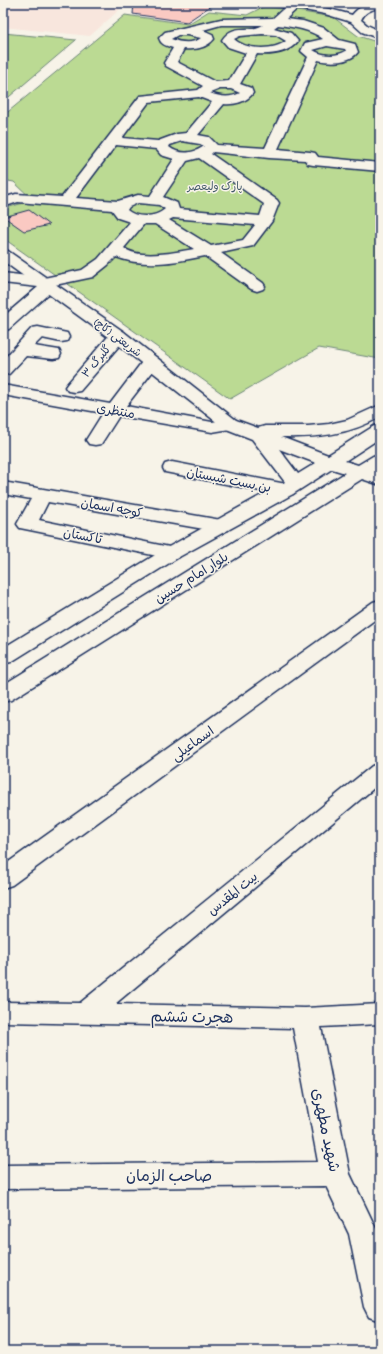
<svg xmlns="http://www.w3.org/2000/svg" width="383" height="1354" viewBox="0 0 383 1354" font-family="Dekko,'Playpen Sans Arabic',sans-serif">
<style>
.built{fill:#f8e6dd}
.green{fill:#bbda93;stroke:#6b8478}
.building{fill:#fac9c2;stroke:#1b2f5e}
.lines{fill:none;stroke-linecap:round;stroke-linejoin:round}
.street-casing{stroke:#1b2f5e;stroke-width:3}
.secondary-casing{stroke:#1b2f5e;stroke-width:3}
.street{fill:#f7f3e8;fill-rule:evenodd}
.secondary{fill:#f7f3e8;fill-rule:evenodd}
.labels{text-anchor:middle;stroke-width:3;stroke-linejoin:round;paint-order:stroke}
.far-park-label{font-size:11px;fill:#435a6b;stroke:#f7f3e8}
.far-street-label{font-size:11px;fill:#1b2f5e;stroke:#f7f3e8}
.street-label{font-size:13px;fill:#1b2f5e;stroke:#f7f3e8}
.near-street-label{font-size:16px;fill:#1b2f5e;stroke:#f7f3e8}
</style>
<rect width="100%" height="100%" fill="#f7f3e8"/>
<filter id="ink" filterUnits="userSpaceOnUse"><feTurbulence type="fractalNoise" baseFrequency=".025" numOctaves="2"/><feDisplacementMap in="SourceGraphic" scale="8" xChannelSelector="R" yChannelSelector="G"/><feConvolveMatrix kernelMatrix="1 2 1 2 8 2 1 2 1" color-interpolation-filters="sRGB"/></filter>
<g filter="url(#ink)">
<!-- built -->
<polygon class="built" points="12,3 127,3 90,36 3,27 3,13"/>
<!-- green -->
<g class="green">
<polygon points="265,6 333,17 358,36 380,43 380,359 319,348 230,399 3,238 3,209 33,200 14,182 3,180 3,116 125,15 188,24 209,11 247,15"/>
<polygon points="3,33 76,40 3,102"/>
</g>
<!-- building -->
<g class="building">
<polygon points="134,3 215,3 187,22 133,14"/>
<polygon points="29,210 49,225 24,231 4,217"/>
</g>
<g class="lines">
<!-- street casing -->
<g class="street-casing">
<g id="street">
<path d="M290,3H299L301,5L286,19L303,21L324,28L339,40L355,44L358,52C350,63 330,63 318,60L278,149L310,152L315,153L318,157L380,163V171L313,165L308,164L305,160L269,158L213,152L211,154L277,200L279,203L272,221L253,246L221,253L263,283L265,286L263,289L257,291L251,289L205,256C176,262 145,268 116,257L108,265L93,277L55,285L54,289L9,329L3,331V317L38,287L3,283V273L44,278L82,270L98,259L130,222L118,218L112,210L18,202L3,207V198L16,194L62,197L140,96L198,90L203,86L166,66L164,63L173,48C167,46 161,45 159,38L165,32L221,19L273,18ZM221,25H263C248,34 234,22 222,40L228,47L246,53L229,81L215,82L177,62L184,49C195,50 207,48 214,39L212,34L203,30ZM278,25C294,27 310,29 323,39L305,43L301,51L308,57L265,148L217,145L209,137L198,135L224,104C234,105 247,102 253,93L251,88L240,84L257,54C271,55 289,53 298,41L291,33L274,28ZM262,34L276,35L286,41C274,51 245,50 234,39L240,36ZM178,35H187L201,38C193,44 181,43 171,39ZM327,46L345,49L346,51C336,57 323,56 313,50ZM220,89H231L240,93C231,98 220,97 210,93ZM199,97L212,102L186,133L177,134L158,141L122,138L149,102ZM182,141L200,144L204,146C194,154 179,155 169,147L170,145ZM116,145L156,149L161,155L174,159L150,196L138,195L118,201L76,198ZM199,158L264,204L260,216L179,209L177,203L163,197L187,161ZM138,203L159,205L165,209C155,218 136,218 127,210L129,207ZM173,218L255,225L243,240L211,246L169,220ZM144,224H155L194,249C177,252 139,260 124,248Z"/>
<polygon points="38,327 67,333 69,337 67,341 61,342 42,338 34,346 59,350 61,354 59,358 53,359 26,356 9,374 3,375 3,360 32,328"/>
<polygon points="118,331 124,332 126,336 124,340 80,391 74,392 68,391 65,387 68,383 112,332"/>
<polygon points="151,357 157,358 160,362 126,406 212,422 230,419 236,420 239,424 236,428 212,432 119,416 101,444 95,445 89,444 86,440 103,413 3,395 3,385 110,404 145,358"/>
<polygon points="172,462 286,484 293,486 296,490 293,494 286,496 165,472 163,468 165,464"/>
<polygon points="3,482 221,520 228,522 231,526 228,530 221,532 48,502 39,520 179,549 182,553 179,557 172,559 20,528 17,524 31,499 3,494"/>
<polygon points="380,600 380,616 12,885 3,888 3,866 373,602"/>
<polygon points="380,763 380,783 115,1004 305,1008 380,1004 380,1024 321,1027 350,1174 380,1237 380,1321 369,1317 364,1307 349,1234 326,1186 3,1189 3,1165 318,1162 293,1028 3,1022 3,1002 80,1003 372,766"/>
</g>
</g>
<!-- secondary casing -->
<g class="secondary-casing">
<g id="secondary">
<path d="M276,3C304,3 325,7 352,15C359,6 369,3 380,3V8C372,9 364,12 361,20L367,25L380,31V39L362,32L351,22L325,14L278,5Z"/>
<path d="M3,249L8,251L124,332L236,420L258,428L265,426H308L329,424L347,420L380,405V417C349,435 316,438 281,437L328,455L374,426L380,425V438L345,461L358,465L373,456L380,454V468L375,471L380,473V485L362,479L11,700L3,702V685L345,473L332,469L293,494L179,557L11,662L3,664V648L165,549L285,482L252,439L224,428L112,340L3,261ZM279,449L316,463L298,474Z"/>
</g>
</g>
<!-- street -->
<use href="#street" class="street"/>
<!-- secondary -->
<use href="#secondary" class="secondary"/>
</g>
</g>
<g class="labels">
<!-- far-park labels -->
<g class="far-park-label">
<text x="215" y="190">پارک ولیعصر</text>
</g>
<!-- far-street labels -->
<g class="far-street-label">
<text transform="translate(118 337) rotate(37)" y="4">شریعتی (کاج)</text>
<text transform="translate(96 361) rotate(-50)" y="4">گلبرگ ۳</text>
</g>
<!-- street labels -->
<g class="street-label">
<text transform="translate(116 410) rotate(10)" y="5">منتظری</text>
<text transform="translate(229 479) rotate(11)" y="5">بن بست شبستان</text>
<text transform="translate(112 507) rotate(10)" y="5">کوچه اسمان</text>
<text transform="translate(83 535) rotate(11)" y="5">تاکستان</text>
<text transform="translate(191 577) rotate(-32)" y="5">بلوار امام حسین</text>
<text transform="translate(192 743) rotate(-36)" y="5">اسماعیلی</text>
<text transform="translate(232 893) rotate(-39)" y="5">بیت المقدس</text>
</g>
<!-- near-street labels -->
<g class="near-street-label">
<text transform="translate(192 1016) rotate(1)" y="6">هجرت ششم</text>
<text transform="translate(327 1130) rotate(78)" y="6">شهید مطهری</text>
<text x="169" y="1181">صاحب الزمان</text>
</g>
</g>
<!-- margin -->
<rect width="383" height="1354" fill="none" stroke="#f7f3e8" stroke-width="16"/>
<rect x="8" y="8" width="367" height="1338" fill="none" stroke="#1b2f5e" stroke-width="1.5" filter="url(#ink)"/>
</svg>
